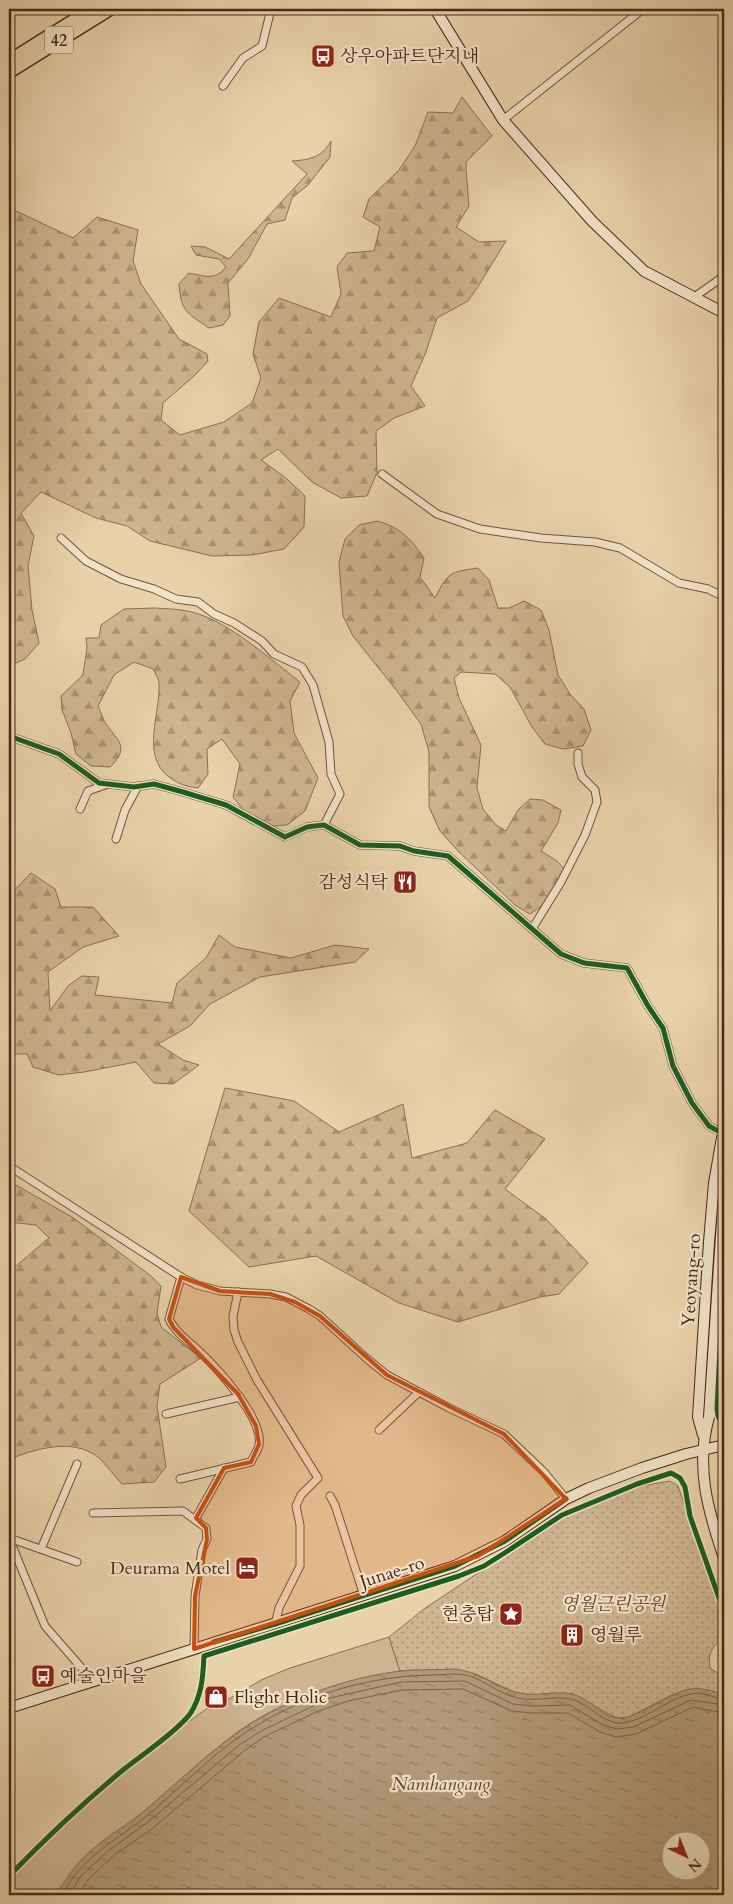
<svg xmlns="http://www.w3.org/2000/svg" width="733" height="1904" viewBox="0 0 733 1904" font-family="Cardo,'Noto Serif KR',serif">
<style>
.grass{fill:#ceb590;stroke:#8b6f54}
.forest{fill:url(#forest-firs);stroke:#8b6f54}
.park{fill:url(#park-dots);stroke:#8b6f54}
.water{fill:url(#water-ripples);stroke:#886c52;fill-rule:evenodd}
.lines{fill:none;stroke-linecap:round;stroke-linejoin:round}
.shore{stroke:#7d6148;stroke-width:1}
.street-casing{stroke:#70533c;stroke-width:9}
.secondary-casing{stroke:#482918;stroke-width:12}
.highway-casing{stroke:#482918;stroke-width:15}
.street{stroke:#f1e2c7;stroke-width:7}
.secondary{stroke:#f1e2c7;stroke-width:10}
.highway{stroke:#e9d2a9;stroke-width:12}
.cycleway-casing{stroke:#f1e2c7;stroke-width:8}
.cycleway{stroke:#1b5e20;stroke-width:5}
.marked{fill:#c84f0e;fill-opacity:0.2;stroke:#c84f0e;stroke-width:4;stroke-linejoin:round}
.labels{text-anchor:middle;stroke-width:4.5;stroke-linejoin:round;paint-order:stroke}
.shield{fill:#f1e2c7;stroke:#7b604c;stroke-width:1}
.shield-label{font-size:16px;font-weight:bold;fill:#482918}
.poi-label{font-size:18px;fill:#482918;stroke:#f1e2c7;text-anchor:start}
.street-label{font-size:18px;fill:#482918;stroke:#f1e2c7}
.park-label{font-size:18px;font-style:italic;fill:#634530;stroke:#f1e2c7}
.water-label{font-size:19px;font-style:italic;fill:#624530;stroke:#f1e2c7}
</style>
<defs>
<pattern id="forest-firs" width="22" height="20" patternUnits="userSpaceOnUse" patternTransform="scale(1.25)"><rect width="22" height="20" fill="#ceb590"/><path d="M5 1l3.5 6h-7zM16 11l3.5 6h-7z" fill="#a99375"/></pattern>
<pattern id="park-dots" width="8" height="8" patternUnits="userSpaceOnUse" patternTransform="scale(1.25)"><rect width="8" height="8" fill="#ceb590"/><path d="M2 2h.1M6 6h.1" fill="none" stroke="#a99375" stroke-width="1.8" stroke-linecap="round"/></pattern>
<pattern id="water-ripples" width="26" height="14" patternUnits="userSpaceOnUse" patternTransform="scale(1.25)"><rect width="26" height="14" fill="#b29978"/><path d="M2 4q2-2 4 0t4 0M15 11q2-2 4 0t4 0" fill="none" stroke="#937d61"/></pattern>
</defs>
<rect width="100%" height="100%" fill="#e9d2a9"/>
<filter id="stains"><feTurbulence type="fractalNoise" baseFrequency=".004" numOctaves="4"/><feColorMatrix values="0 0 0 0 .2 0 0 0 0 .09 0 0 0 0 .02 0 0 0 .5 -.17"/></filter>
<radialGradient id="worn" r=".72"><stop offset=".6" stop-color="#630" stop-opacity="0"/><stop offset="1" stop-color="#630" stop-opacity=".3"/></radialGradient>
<!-- grass -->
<path class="grass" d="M389,1637L400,1671C340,1682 281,1699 232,1736C201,1760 173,1787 143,1812C130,1823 116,1831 103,1841C90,1851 64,1881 56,1895H9V1880C72,1817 138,1756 212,1705L217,1706L261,1680L290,1668Z"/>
<!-- forest -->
<g class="forest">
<polygon points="462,97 492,136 466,162 466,170 469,206 456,227 479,242 506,241 479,285 468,301 437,318 426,352 411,386 425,406 394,418 376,431 377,473 367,496 341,498 312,482 278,449 261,460 286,478 305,496 304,527 284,549 252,555 212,556 150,541 127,526 96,518 41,492 21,513 34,536 28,566 32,610 39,643 25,659 9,666 9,215 14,210 73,238 97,217 138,230 133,261 141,284 179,339 207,354 208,361 195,375 163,403 161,420 180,435 224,422 252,403 261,378 253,354 259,322 279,298 331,317 341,294 337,267 347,253 374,251 380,227 363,217 369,199 399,170 415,146 428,112 453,113"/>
<path d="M331,141L330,157L308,185L292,198L285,220L267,224L248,259L228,283L230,316L223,325L209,328C187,313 181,312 179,284L189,273C204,276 215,281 226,267L219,259L196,255L191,246L205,247L229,259L307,174L292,161C309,160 323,157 331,141Z"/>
<path d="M378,521C400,527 412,540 424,558L420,577L435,598C448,572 450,572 478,568L489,580L498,608H509L524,601L541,610L549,630L558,675L570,694L584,709L591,730L583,746L563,749L545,744L532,727L510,687L495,674L461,672L454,678L459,698L481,745L477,788L483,809L496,825L506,831L518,810L530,799L543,800L561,810L558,823L541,851L557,861L564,869C556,888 549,903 530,914L515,905L459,852L440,831L429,807V752L421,724L397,691L353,636L343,616L339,562L345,539L359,525Z"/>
<path d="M154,608C171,609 187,609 204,616C235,628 273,661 300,682L290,701L294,733L318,778L305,811L287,825L272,826L245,812L233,797L240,764L222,739L207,749L208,774L198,788C184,786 181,785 169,777C140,755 161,713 159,683C159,679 155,673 153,669L134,662L114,675L98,706C100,710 102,716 104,721C116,740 132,746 110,767L91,766L76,754L71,733L62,710L61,696L83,675L87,648L86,638H99L101,625L124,609Z"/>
<polygon points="31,873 55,889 61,907 93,907 119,936 83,947 48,972 50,1011 68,986 82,976 99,977 95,995 172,1003 177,983 206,958 219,935 235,947 291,958 335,945 369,949 355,962 260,977 210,1004 190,1026 158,1044 183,1060 199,1065 173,1084 154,1083 136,1062 84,1072 59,1075 33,1067 27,1054 9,1054 9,896"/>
<polygon points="225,1088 294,1101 339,1132 403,1104 412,1158 467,1143 495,1110 545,1139 505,1189 546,1219 588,1263 559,1294 540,1297 458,1322 399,1303 316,1256 249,1267 189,1211"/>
<path d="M9,1181L72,1217L151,1276L161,1286L157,1313L161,1327L201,1358L160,1384L157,1406L166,1467L154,1482L122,1484C114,1476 101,1457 92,1453C66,1439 34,1450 9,1459V1272L49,1238L36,1225L9,1222Z"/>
</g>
<!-- park -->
<path class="park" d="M670,1481L678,1486L724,1617V1637C713,1646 707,1653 710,1668L719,1674L724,1675V1694L672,1695L629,1717L617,1718L572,1694L534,1695L516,1693L476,1674L414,1670L400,1671L389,1637L424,1609L563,1516L641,1486Z"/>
<!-- water -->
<path class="water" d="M455,1669C477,1671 494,1686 515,1692C534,1698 554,1690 572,1694C589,1698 600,1714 616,1718C634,1722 669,1692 690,1689C702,1687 713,1692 724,1694V1895H56C68,1874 83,1855 103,1841C116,1831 130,1823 143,1812C173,1787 201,1759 233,1736C279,1702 344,1677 402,1671C419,1669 437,1670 455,1669ZM670,1842H700V1872H670Z"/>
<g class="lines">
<!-- shore -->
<g class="shore">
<path d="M62,1895C82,1857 111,1844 144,1818C175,1793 203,1763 236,1739C292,1699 363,1676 432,1675C442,1675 455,1673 466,1675C481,1678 498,1693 514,1697C533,1703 552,1695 571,1699C588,1703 600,1721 618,1723C639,1725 668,1698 691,1694C702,1691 713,1698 724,1699"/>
<polyline points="69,1895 81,1876 108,1851 148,1822 239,1745 261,1731 330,1698 401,1682 465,1681 513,1704 533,1706 570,1705 603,1725 617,1729 633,1727 691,1700 724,1705"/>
<polyline points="78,1895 87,1881 113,1856 153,1828 244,1751 264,1737 316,1712 348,1701 402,1690 463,1689 512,1711 532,1713 568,1713 600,1732 616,1737 636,1734 693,1707 724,1713"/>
</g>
<!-- street casing -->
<g class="street-casing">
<g id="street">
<polyline points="223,86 243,58 262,46 271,9"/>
<polyline points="503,120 643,9"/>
<polyline points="693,298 724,276"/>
<polyline points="382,474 437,514 480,529 541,538 595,542 620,548 679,583 708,589 724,597"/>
<polyline points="61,538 86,561 121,579 154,589 176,599 198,602 214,614 234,623 262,641 274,654 302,667 313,685 329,742 331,774 340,794 324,825"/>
<polyline points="9,736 59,754 99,783 134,787 154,784 183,792 226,805 285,837 307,827 324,825 360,845 400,846 414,851 448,856 561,954 584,963 627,968 648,1006 663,1028 673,1066 692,1103 709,1126 723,1133"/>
<polyline points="80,809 88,791 105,785"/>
<polyline points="116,839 125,810 138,786"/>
<polyline points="532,929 561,882 585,835 597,802 595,790 582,777 578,764 578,753"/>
<polyline points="9,1166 181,1277 197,1285 220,1291 270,1294 286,1297 309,1309 320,1316 366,1358 387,1375 449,1408 504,1434 544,1472 566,1499"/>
<polyline points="238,1292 233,1316 234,1330 238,1342 257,1380 318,1478 301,1495 296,1506 300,1525 300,1566 279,1608 275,1624"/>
<polyline points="166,1414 240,1397"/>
<polyline points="379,1430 419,1392"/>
<path d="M180,1479L251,1462C253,1457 258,1450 259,1445C264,1419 218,1369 200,1352C189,1342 175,1332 169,1319L181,1277"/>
<polyline points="330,1496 335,1505 364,1596"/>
<polyline points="93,1513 183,1511 206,1528 207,1539 202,1550 195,1596 194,1649"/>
<polyline points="196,1518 224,1468"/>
<polyline points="9,1538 45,1626 93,1681"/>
<polyline points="9,1538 77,1562"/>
<polyline points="41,1549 77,1464"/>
</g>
</g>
<!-- secondary casing -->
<g class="secondary-casing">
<g id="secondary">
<polyline points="435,9 503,120 592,221 644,271 724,313"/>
<path d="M724,1190L709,1417C695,1467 708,1511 724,1558"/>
<polyline points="703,1435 698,1417 709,1242 714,1183 724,1126"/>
<polyline points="9,1708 455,1566 505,1541 566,1499 589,1488 642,1468 686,1454 724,1445"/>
</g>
</g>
<!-- highway casing -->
<g class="highway-casing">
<g id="highway">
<polyline points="9,61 92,9"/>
<polyline points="9,72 110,9"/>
</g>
</g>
<!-- street -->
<use href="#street" class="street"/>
<!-- secondary -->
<use href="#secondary" class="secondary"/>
<!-- highway -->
<use href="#highway" class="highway"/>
<!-- cycleway casing -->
<g class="cycleway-casing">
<g id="cycleway">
<polyline points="9,736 59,754 99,783 134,787 154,784 183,792 226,805 285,837 307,827 324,825 360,845 400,846 414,851 448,856 561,954 584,963 627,968 648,1006 663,1028 673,1066 692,1103 709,1126 724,1134"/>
<polyline points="724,1428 718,1416 717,1409 724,1270"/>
<polyline points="214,1642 275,1624 455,1566 505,1541 566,1499"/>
<path d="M9,1876C45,1839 83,1803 123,1770C142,1755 176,1732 190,1714C202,1696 203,1676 204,1656L459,1576L484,1566L503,1554L562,1515L637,1484L671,1473L680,1478L685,1487L690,1516L724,1612"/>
</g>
</g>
<!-- cycleway -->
<use href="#cycleway" class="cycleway"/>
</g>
<!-- marked area -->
<path class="marked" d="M181,1277L220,1291L270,1294L295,1302L320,1316L387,1375L504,1434L566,1499L478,1556L194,1649L195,1596L207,1539L206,1528L196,1518L224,1468L251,1462L259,1444L256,1426L238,1394L173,1327L169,1319Z"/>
<!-- icons -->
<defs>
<g id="bus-square" transform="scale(1.25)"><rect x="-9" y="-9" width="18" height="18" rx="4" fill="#8f2418" stroke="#f1e2c7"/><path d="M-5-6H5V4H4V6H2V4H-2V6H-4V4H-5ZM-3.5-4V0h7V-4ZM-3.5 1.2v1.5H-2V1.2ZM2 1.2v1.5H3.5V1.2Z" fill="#fff"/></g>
<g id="restaurant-square" transform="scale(1.25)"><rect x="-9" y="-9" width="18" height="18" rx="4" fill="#8f2418" stroke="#f1e2c7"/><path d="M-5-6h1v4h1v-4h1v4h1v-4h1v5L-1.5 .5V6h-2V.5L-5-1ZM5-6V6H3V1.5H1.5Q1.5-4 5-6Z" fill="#fff"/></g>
<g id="hotel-square" transform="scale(1.25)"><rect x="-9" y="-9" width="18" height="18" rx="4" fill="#8f2418" stroke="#f1e2c7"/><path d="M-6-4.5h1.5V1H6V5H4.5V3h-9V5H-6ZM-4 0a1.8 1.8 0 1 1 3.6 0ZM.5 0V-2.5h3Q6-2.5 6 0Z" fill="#fff"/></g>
<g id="sight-square" transform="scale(1.25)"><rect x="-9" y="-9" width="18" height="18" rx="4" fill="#8f2418" stroke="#f1e2c7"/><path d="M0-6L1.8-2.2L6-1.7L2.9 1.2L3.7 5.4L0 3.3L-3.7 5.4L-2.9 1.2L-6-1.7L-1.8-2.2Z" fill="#fff"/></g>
<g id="building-square" transform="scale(1.25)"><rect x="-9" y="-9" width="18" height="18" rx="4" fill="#8f2418" stroke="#f1e2c7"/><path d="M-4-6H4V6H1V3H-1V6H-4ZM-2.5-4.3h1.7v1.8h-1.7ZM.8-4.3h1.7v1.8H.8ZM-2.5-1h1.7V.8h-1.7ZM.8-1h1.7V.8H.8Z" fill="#fff"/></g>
<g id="shop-square" transform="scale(1.25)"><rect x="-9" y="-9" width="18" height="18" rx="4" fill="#8f2418" stroke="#f1e2c7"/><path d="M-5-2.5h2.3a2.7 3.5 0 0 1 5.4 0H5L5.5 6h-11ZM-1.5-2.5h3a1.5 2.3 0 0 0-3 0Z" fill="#fff"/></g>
</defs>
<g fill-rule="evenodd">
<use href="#bus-square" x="323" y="56"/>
<use href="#restaurant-square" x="405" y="882"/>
<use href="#hotel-square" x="247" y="1568"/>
<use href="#sight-square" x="511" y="1614"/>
<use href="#building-square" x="572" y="1635"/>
<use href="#bus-square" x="43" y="1676"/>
<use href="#shop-square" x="216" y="1697"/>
</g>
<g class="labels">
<!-- shield labels -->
<rect class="shield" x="45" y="26.5" width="28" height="27" rx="4"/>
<g class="shield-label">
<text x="59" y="46">42</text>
</g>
<!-- poi labels -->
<g class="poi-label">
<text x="340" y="62">상우아파트단지내</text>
<text x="388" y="888" text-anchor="end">감성식탁</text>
<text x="230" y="1574" text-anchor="end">Deurama Motel</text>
<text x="494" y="1620" text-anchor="end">현충탑</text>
<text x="590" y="1641">영월루</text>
<text x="60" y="1682">예술인마을</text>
<text x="234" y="1703">Flight Holic</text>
</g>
<!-- street labels -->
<g class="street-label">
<text transform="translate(691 1280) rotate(-86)" y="6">Yeoyang-ro</text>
<text transform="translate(392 1572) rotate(-18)" y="6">Junae-ro</text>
</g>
<!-- park labels -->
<g class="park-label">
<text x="613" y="1610">영월근린공원</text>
</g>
<!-- water labels -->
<g class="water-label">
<text x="441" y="1790">Namhangang</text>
</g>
</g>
<!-- margin -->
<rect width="733" height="1904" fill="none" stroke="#e9d2a9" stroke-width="30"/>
<rect x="10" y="10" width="713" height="1884" fill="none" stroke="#482918" stroke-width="2.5"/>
<rect x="15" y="15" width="703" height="1874" fill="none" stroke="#482918"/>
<!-- north arrow -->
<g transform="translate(686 1856) rotate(137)"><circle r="24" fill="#f1e2c7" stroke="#ad9881"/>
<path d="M0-4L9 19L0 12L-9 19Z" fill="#8f2418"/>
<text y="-8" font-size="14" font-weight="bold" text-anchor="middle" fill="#482918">N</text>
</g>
<rect width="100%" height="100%" filter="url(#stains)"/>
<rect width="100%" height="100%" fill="url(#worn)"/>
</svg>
